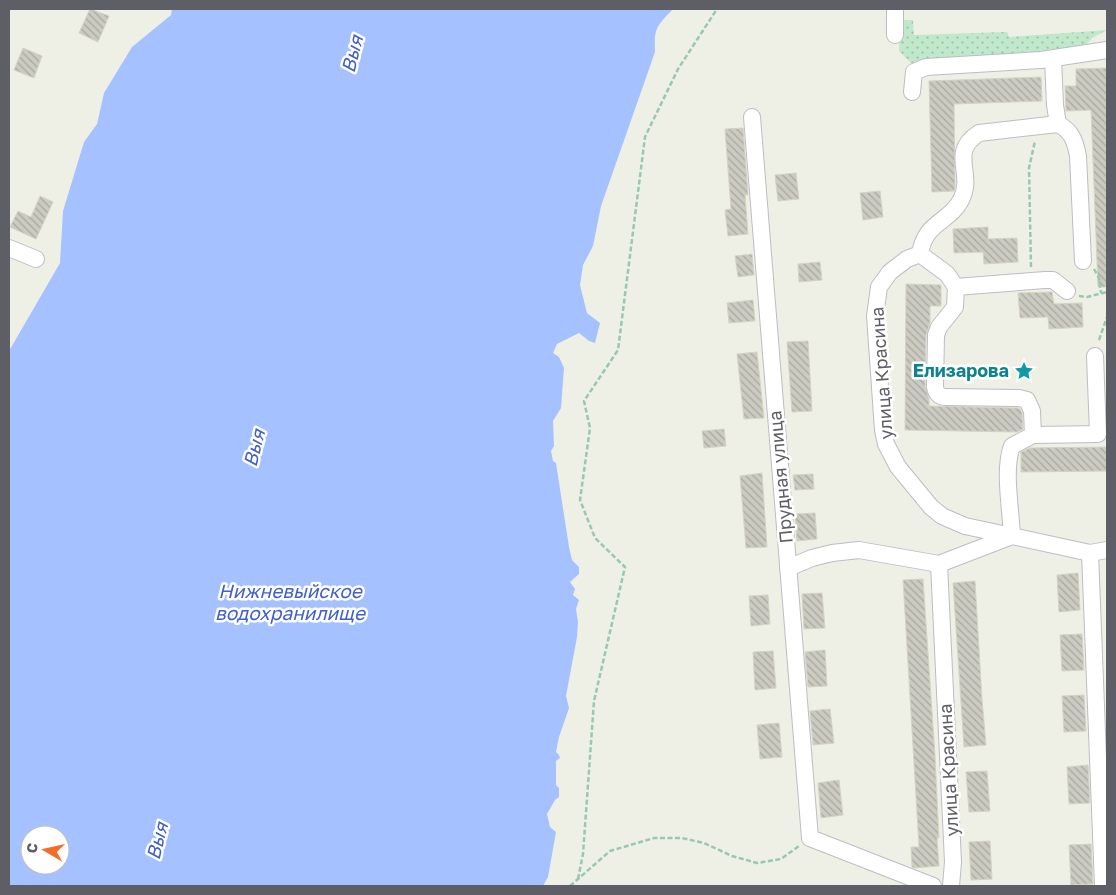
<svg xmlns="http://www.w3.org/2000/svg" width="1116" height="895" viewBox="0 0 1116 895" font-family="'Golos Text',sans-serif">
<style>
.grass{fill:url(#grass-dots)}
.water{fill:#a6c1ff;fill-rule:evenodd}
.building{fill:url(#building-back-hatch);stroke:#d5d4c3}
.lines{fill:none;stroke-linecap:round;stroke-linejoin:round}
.minor-casing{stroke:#bcbdc4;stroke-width:18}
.path{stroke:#98c7b2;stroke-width:2.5;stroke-dasharray:5 2.5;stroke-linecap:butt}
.minor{stroke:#fff;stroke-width:16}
.labels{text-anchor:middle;stroke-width:5;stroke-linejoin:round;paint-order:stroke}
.culture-label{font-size:18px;font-weight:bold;fill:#0d838f;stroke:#fff;text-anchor:end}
.street-label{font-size:18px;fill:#5d5e66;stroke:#fff}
.water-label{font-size:19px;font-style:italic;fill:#4260c9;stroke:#fff}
</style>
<defs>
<pattern id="grass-dots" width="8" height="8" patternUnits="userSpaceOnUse" patternTransform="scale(1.25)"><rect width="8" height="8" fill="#c0e8cb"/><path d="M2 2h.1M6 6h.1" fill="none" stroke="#9fbfa9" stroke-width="1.8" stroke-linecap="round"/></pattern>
<pattern id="building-back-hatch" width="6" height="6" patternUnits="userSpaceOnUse" patternTransform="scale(1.25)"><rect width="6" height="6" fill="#cbcbc1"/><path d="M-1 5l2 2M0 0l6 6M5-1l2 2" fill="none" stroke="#a8a8a1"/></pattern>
</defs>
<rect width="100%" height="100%" fill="#eff0e5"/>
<!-- grass -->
<polygon class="grass" points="900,20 913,20 914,35 1007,32 1009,37 1107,30 1092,38 1082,50 911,63 899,51"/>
<!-- water -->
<path class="water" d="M172,9H673C657,26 654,27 655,52L601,206L593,246L583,265L580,285L587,313L600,323L595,343L589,341L579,333L557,344L553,353L559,357L564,368L561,408L553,421L554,446L551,451L553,461L556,463L569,547L572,560L579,567V574L570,582L575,589L573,595L579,600L576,609L578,622L577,637L566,696L569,708L559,737L556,752L559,755L560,758L556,761V785L559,788V797L555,800L547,814L550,827L556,832L548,877L543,886H9V351L60,263L63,211L84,142L97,124L104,93L132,47L171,15ZM30,835H60V865H30Z"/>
<!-- building -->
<g class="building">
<polygon points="90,9 109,16 98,42 79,33"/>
<polygon points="23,48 42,56 34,78 14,70"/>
<polygon points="1107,68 1107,287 1098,287 1091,110 1066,111 1065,86 1076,86 1076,69"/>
<polygon points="1041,77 1042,101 954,104 955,188 954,191 932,192 929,81"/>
<polygon points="743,128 748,195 745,195 748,234 728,236 725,210 731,209 725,129"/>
<polygon points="796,173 799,199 778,201 775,175"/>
<polygon points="880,191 883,217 863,220 860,193"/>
<polygon points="40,196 53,202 36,239 10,227 18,211 31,217"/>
<polygon points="988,227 988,239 1017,238 1018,262 984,264 983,252 954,253 953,229"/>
<polygon points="752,254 754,275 738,277 735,256"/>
<polygon points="820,262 822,280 799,282 798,264"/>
<polygon points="906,284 941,285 941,306 930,306 930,323 926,335 925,387 929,399 929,406 1018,408 1020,409 1022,413 1023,429 1017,432 905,430"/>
<polygon points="1052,292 1054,304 1082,303 1083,327 1049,329 1048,317 1020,318 1018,293"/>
<polygon points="753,300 755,321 729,323 727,303"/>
<polygon points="808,341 812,411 792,412 787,342"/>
<polygon points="757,352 764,418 744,419 737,354"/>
<polygon points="724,429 726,446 704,448 702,431"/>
<polygon points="1107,447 1107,471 1021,472 1021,452 1030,448"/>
<polygon points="762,473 767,547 746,548 740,476"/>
<polygon points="813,474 814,489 795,490 793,475"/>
<polygon points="815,513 817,539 797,541 795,514"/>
<polygon points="1078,573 1080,610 1059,612 1057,575"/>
<polygon points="923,579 935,756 939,838 937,838 939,866 914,868 912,867 911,847 919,847 903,580"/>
<polygon points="975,581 982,699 986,745 964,747 953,583"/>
<polygon points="822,593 825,628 804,629 802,594"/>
<polygon points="768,595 770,624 751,626 749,596"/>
<polygon points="1082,634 1084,670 1062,671 1060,635"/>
<polygon points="825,650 827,686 808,687 805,652"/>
<polygon points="773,651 776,688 755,690 753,652"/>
<polygon points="1084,695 1086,731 1064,732 1062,696"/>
<polygon points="830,709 834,743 813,745 810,711"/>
<polygon points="779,723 782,757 760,759 757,725"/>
<polygon points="1088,765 1090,803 1069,804 1067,767"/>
<polygon points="987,771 990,811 969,812 966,772"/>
<polygon points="839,780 843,815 821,818 818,783"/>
<polygon points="990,841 992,879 971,880 969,842"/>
<polygon points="1091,844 1093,884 1071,885 1069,845"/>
</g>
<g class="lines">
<!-- minor casing -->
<g class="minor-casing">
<g id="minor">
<polyline points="895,9 895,35"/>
<polyline points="912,92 914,72 926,67 1041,60 1107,50"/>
<polyline points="752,117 810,838 933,886"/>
<path d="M1058,124C1072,131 1075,141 1078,156L1083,261"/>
<polyline points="9,248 36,259"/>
<path d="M920,254L947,274L956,287L955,307L939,327L936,335L935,387C936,393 939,397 946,397L1019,398L1027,400L1032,411L1033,435L1012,446C1003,469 1011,510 1012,536L965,526L942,516L931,507L898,467L886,444L883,430L875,316L879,287L890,272L907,259L920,254C925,221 949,223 961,200C975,173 948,153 979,133L1058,124L1055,105L1053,59"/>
<polyline points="956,287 1045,280 1053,280 1067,291"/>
<polyline points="1033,435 1098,434 1095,356"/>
<polyline points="1090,553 1103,886"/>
<polyline points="939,564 953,862 951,886"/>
<polyline points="788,568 812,558 832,553 859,550 939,564 1012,536 1090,553 1107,550"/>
</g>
</g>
<!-- path -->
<g class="path">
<polyline points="1031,267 1029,168 1035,141"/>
<polyline points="1094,269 1099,278 1101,293"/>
<polyline points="1079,296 1087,297 1107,292"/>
<polyline points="1099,340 1107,317"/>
<polyline points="578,879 583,854 594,701 625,567 595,538 580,500 590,428 584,401 618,350 645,137 678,69 717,9"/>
<polyline points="570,886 610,851 654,838 682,838 704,843 732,856 757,863 781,859 799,846"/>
</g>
<!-- minor -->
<use href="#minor" class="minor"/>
</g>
<!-- icons -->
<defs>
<g id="sight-bare" transform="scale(1.5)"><path d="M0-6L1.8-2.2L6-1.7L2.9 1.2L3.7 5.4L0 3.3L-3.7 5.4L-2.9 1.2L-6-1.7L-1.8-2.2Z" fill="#0f9aa8" stroke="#fff" stroke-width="2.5" paint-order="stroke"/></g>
</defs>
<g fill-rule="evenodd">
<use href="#sight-bare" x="1024" y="371"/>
</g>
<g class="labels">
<!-- culture labels -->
<g class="culture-label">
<text x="1009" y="377">Елизарова</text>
</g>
<!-- street labels -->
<g class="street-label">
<text transform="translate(882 373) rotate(-94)" y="6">улица Красина</text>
<text transform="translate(781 477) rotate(-95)" y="6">Прудная улица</text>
<text transform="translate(949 770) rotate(-93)" y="6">улица Красина</text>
</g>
<!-- water labels -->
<g class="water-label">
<text transform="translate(352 54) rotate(-76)" y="7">Выя</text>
<text transform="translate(254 448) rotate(-76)" y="7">Выя</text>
<text x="290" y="598">Нижневыйское<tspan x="290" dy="22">водохранилище</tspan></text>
<text transform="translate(157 841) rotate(-76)" y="7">Выя</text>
</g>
</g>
<!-- border -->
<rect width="1116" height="895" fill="none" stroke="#5d5e66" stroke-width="20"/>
<!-- north arrow -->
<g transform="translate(45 850) rotate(279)"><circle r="24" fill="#ffffff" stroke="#bebfc2"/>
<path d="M0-4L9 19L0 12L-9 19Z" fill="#f16e2a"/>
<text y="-8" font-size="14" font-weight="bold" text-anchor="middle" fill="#5d5e66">С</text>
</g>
</svg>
